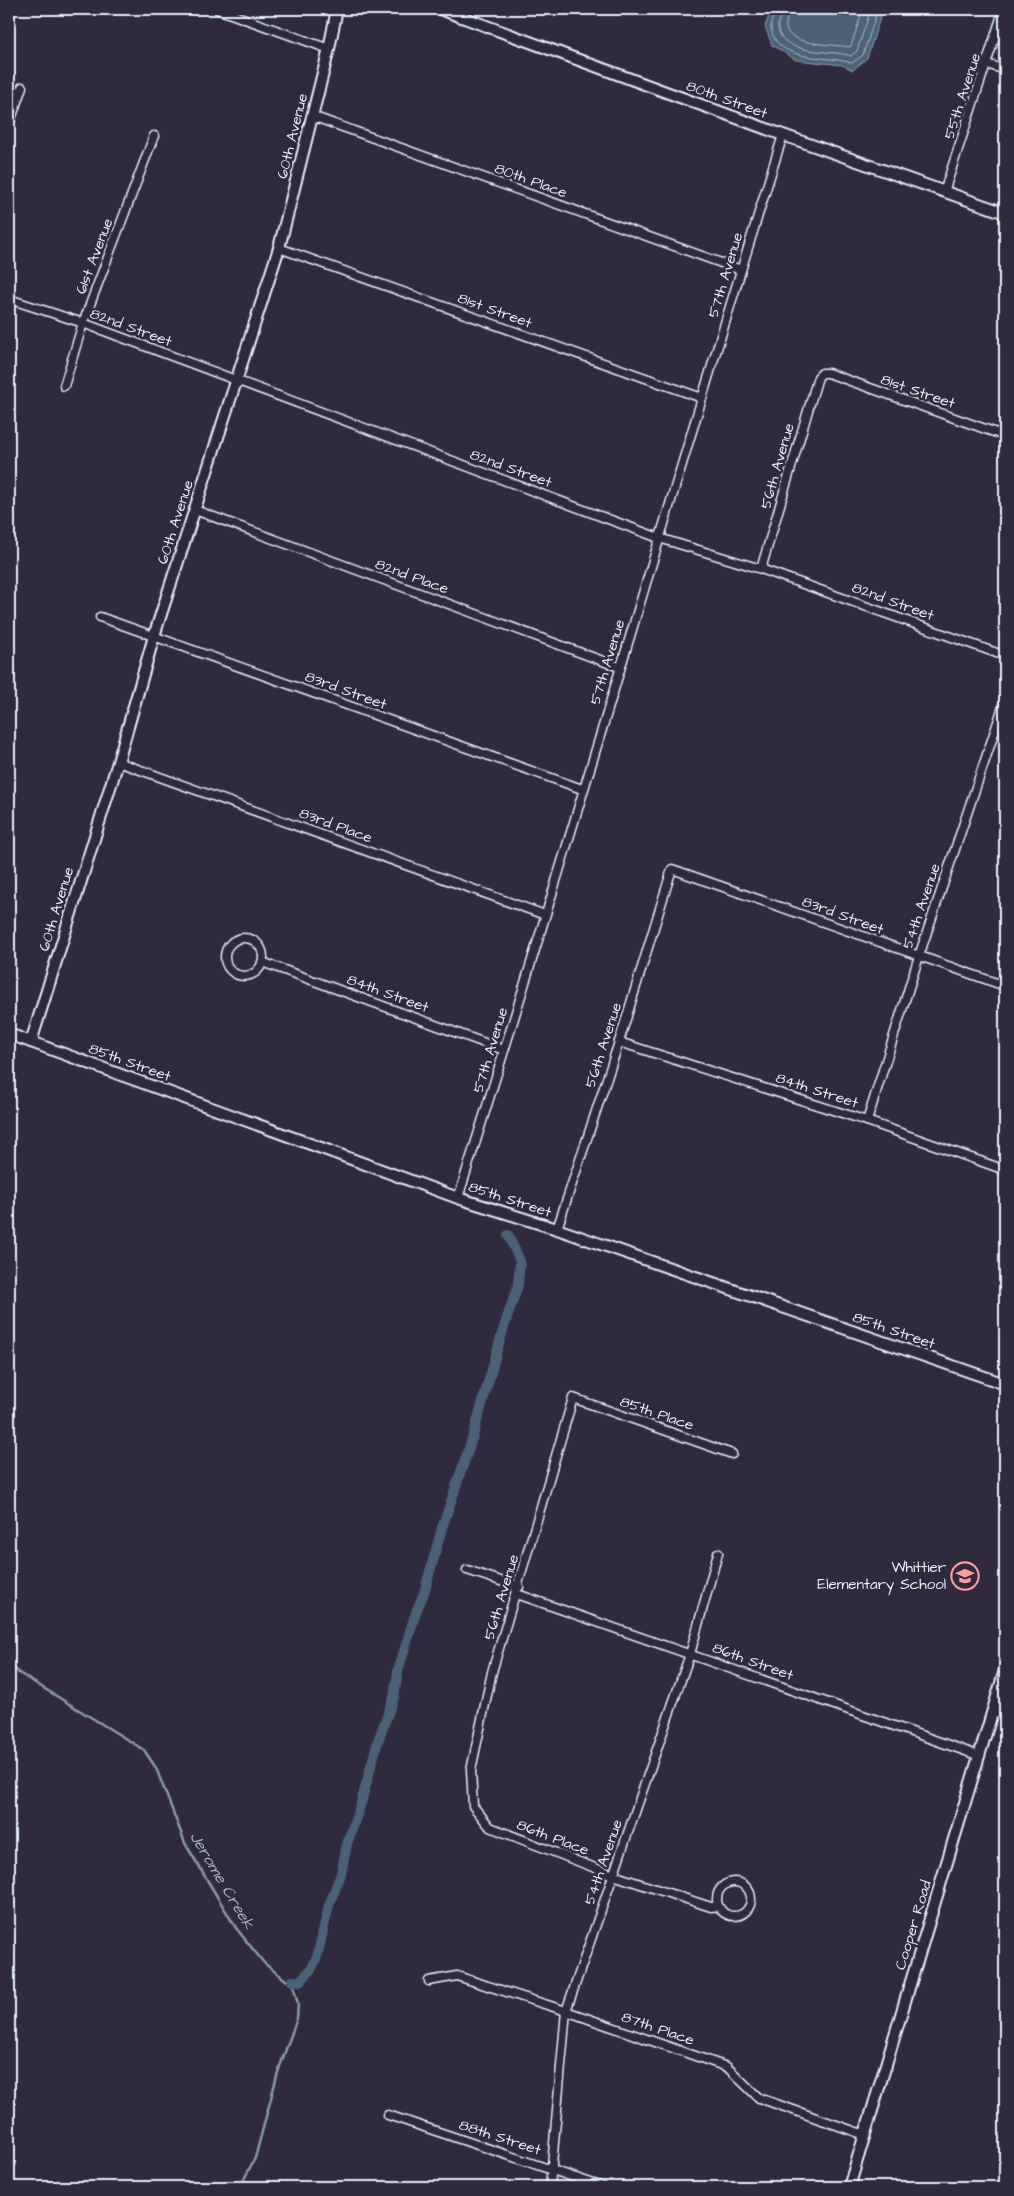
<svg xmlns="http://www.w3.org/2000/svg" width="1014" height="2196" viewBox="0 0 1014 2196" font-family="'Architects Daughter',sans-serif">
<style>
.water{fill:#4b6275;stroke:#8a9ba9}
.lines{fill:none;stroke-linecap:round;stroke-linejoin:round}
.shore{stroke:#a9b8c4;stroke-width:1}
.stream{stroke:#8a9ba9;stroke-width:2.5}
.canal{stroke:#4b6275;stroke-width:10}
.minor-casing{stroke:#e8f1f8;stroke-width:11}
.tertiary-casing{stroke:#e8f1f8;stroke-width:14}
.minor{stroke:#2f2a3d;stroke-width:8}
.tertiary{stroke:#2f2a3d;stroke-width:10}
.labels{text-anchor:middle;stroke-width:5;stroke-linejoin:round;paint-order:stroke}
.street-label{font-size:15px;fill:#e8f1f8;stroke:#2f2a3d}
.poi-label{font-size:15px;fill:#e8f1f8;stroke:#2f2a3d;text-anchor:end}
.water-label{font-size:16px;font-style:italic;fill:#a9b8c4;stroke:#2f2a3d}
</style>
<rect width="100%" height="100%" fill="#2f2a3d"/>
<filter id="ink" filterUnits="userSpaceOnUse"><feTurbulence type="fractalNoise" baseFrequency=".02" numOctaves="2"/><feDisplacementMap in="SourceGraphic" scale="10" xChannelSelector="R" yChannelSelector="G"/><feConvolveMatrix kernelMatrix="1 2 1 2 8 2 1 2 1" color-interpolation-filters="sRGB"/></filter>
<g filter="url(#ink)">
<!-- water -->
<polygon class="water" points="772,9 883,9 867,58 853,70 842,65 796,60 772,45 765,26"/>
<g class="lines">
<!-- shore -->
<g class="shore">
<path d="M776,9C775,15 770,22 771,28C776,63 828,55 852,63L863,55L878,9"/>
<path d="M782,9C782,15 777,22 778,28C782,56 831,49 851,56L857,51L871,9"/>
<path d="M790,9C789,15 785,22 786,28C790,46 835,44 849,47L851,46L863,9"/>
</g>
<!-- stream -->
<polyline class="stream" points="9,1663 19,1673 144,1750 156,1768 185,1843 236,1928 264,1963 287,1981 292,1981 298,2004 297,2018 278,2072 255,2158 240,2187"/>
<!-- canal -->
<polyline class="canal" points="292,1981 300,1981 311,1970 317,1957 329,1905 341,1874 347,1844 361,1803 378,1741 394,1697 398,1671 416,1612 424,1593 442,1528 473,1436 503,1330 518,1285 520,1261 508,1235"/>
<!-- minor casing -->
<g class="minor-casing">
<g id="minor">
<polyline points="217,9 329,49"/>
<polyline points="987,64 1005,70"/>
<polyline points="312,116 741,270"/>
<polyline points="9,125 22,87"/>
<polyline points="944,192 1004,9"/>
<polyline points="279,248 702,398"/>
<polyline points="9,299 83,323 659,538 761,569 1005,656"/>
<polyline points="64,386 83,323 154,136"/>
<polyline points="195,510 619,667"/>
<polyline points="761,569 818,377 822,373 828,373 1005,436"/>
<polyline points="100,617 582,789"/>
<polyline points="118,762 545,915"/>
<circle cx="244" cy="957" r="19"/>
<polyline points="262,962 504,1050"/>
<polyline points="619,1042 867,1121 1005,1170"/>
<polyline points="867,1121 919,956 1005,701"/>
<path d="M458,1198C570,845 672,489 783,135"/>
<polyline points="557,1229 619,1042 672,869 1005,986"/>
<polyline points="467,1570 519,1587"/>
<polyline points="517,1594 980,1756"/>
<polyline points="993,1712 1005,1716"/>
<circle cx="734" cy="1899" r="17"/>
<polyline points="718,1906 711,1907 613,1875 490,1827 473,1806 471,1770 492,1672 573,1398 732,1454"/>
<polyline points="429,1981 457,1976 566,2011 727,2067 759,2098 865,2135"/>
<polyline points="388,2115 603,2187"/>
<polyline points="550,2187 566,2011 690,1654 718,1553"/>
</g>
</g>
<!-- tertiary casing -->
<g class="tertiary-casing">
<g id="tertiary">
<polyline points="440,9 783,135 1005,213"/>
<polyline points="9,1034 458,1198 557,1229 1005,1384"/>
<polyline points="31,1042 118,762 154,636 279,248 329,49 337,9"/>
<polyline points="849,2187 1005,1670"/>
</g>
</g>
<!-- minor -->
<use href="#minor" class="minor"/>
<!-- tertiary -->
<use href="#tertiary" class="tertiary"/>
</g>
</g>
<!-- icons -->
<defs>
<g id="school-ring" transform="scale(1.4375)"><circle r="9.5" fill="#2f2a3d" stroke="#ff9aa2" stroke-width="1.5"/><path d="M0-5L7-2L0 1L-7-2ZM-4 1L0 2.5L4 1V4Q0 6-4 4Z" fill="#ff9aa2"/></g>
</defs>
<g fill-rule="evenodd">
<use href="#school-ring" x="965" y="1576"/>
</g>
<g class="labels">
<!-- street labels -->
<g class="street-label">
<text transform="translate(962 96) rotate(-72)" y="5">55th Avenue</text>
<text transform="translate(727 99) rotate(20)" y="5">80th Street</text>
<text transform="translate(292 136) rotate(-76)" y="5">60th Avenue</text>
<text transform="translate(531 180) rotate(20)" y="5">80th Place</text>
<text transform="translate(94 256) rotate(-69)" y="5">61st Avenue</text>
<text transform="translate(725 275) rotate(-73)" y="5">57th Avenue</text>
<text transform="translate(495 310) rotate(20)" y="5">81st Street</text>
<text transform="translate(131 327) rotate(20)" y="5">82nd Street</text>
<text transform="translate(918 391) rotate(19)" y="5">81st Street</text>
<text transform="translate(777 466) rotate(-74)" y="5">56th Avenue</text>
<text transform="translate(511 468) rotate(20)" y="5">82nd Street</text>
<text transform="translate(175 522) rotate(-72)" y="5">60th Avenue</text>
<text transform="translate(412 576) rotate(20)" y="5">82nd Place</text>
<text transform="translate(893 601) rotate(20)" y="5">82nd Street</text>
<text transform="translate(607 662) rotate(-73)" y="5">57th Avenue</text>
<text transform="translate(346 690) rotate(20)" y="5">83rd Street</text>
<text transform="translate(336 825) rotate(20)" y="5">83rd Place</text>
<text transform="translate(921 906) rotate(-71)" y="5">54th Avenue</text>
<text transform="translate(56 909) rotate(-73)" y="5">60th Avenue</text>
<text transform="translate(843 915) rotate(20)" y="5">83rd Street</text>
<text transform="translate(388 993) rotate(20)" y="5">84th Street</text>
<text transform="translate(603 1045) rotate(-72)" y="5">56th Avenue</text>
<text transform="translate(490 1050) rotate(-73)" y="5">57th Avenue</text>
<text transform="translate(130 1062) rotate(20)" y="5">85th Street</text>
<text transform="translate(817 1090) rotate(18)" y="5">84th Street</text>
<text transform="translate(510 1199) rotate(18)" y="5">85th Street</text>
<text transform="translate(894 1330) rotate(19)" y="5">85th Street</text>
<text transform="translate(657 1413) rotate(19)" y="5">85th Place</text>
<text transform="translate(501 1597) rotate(-73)" y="5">56th Avenue</text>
<text transform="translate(753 1661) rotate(20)" y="5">86th Street</text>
<text transform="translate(553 1837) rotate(21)" y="5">86th Place</text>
<text transform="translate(603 1862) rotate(-71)" y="5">54th Avenue</text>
<text transform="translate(913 1925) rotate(-73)" y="5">Cooper Road</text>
<text transform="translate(658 2028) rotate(19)" y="5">87th Place</text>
<text transform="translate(500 2137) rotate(18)" y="5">88th Street</text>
</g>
<!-- poi labels -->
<g class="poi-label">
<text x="946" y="1572">Whittier<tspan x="946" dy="17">Elementary School</tspan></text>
</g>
<!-- water labels -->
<g class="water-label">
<text transform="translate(223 1880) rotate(59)" y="6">Jerome Creek</text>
</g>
</g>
<!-- margin -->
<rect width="1014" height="2196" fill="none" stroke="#2f2a3d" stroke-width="30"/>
<rect x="15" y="15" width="984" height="2166" fill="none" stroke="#e8f1f8" stroke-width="2" filter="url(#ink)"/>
</svg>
